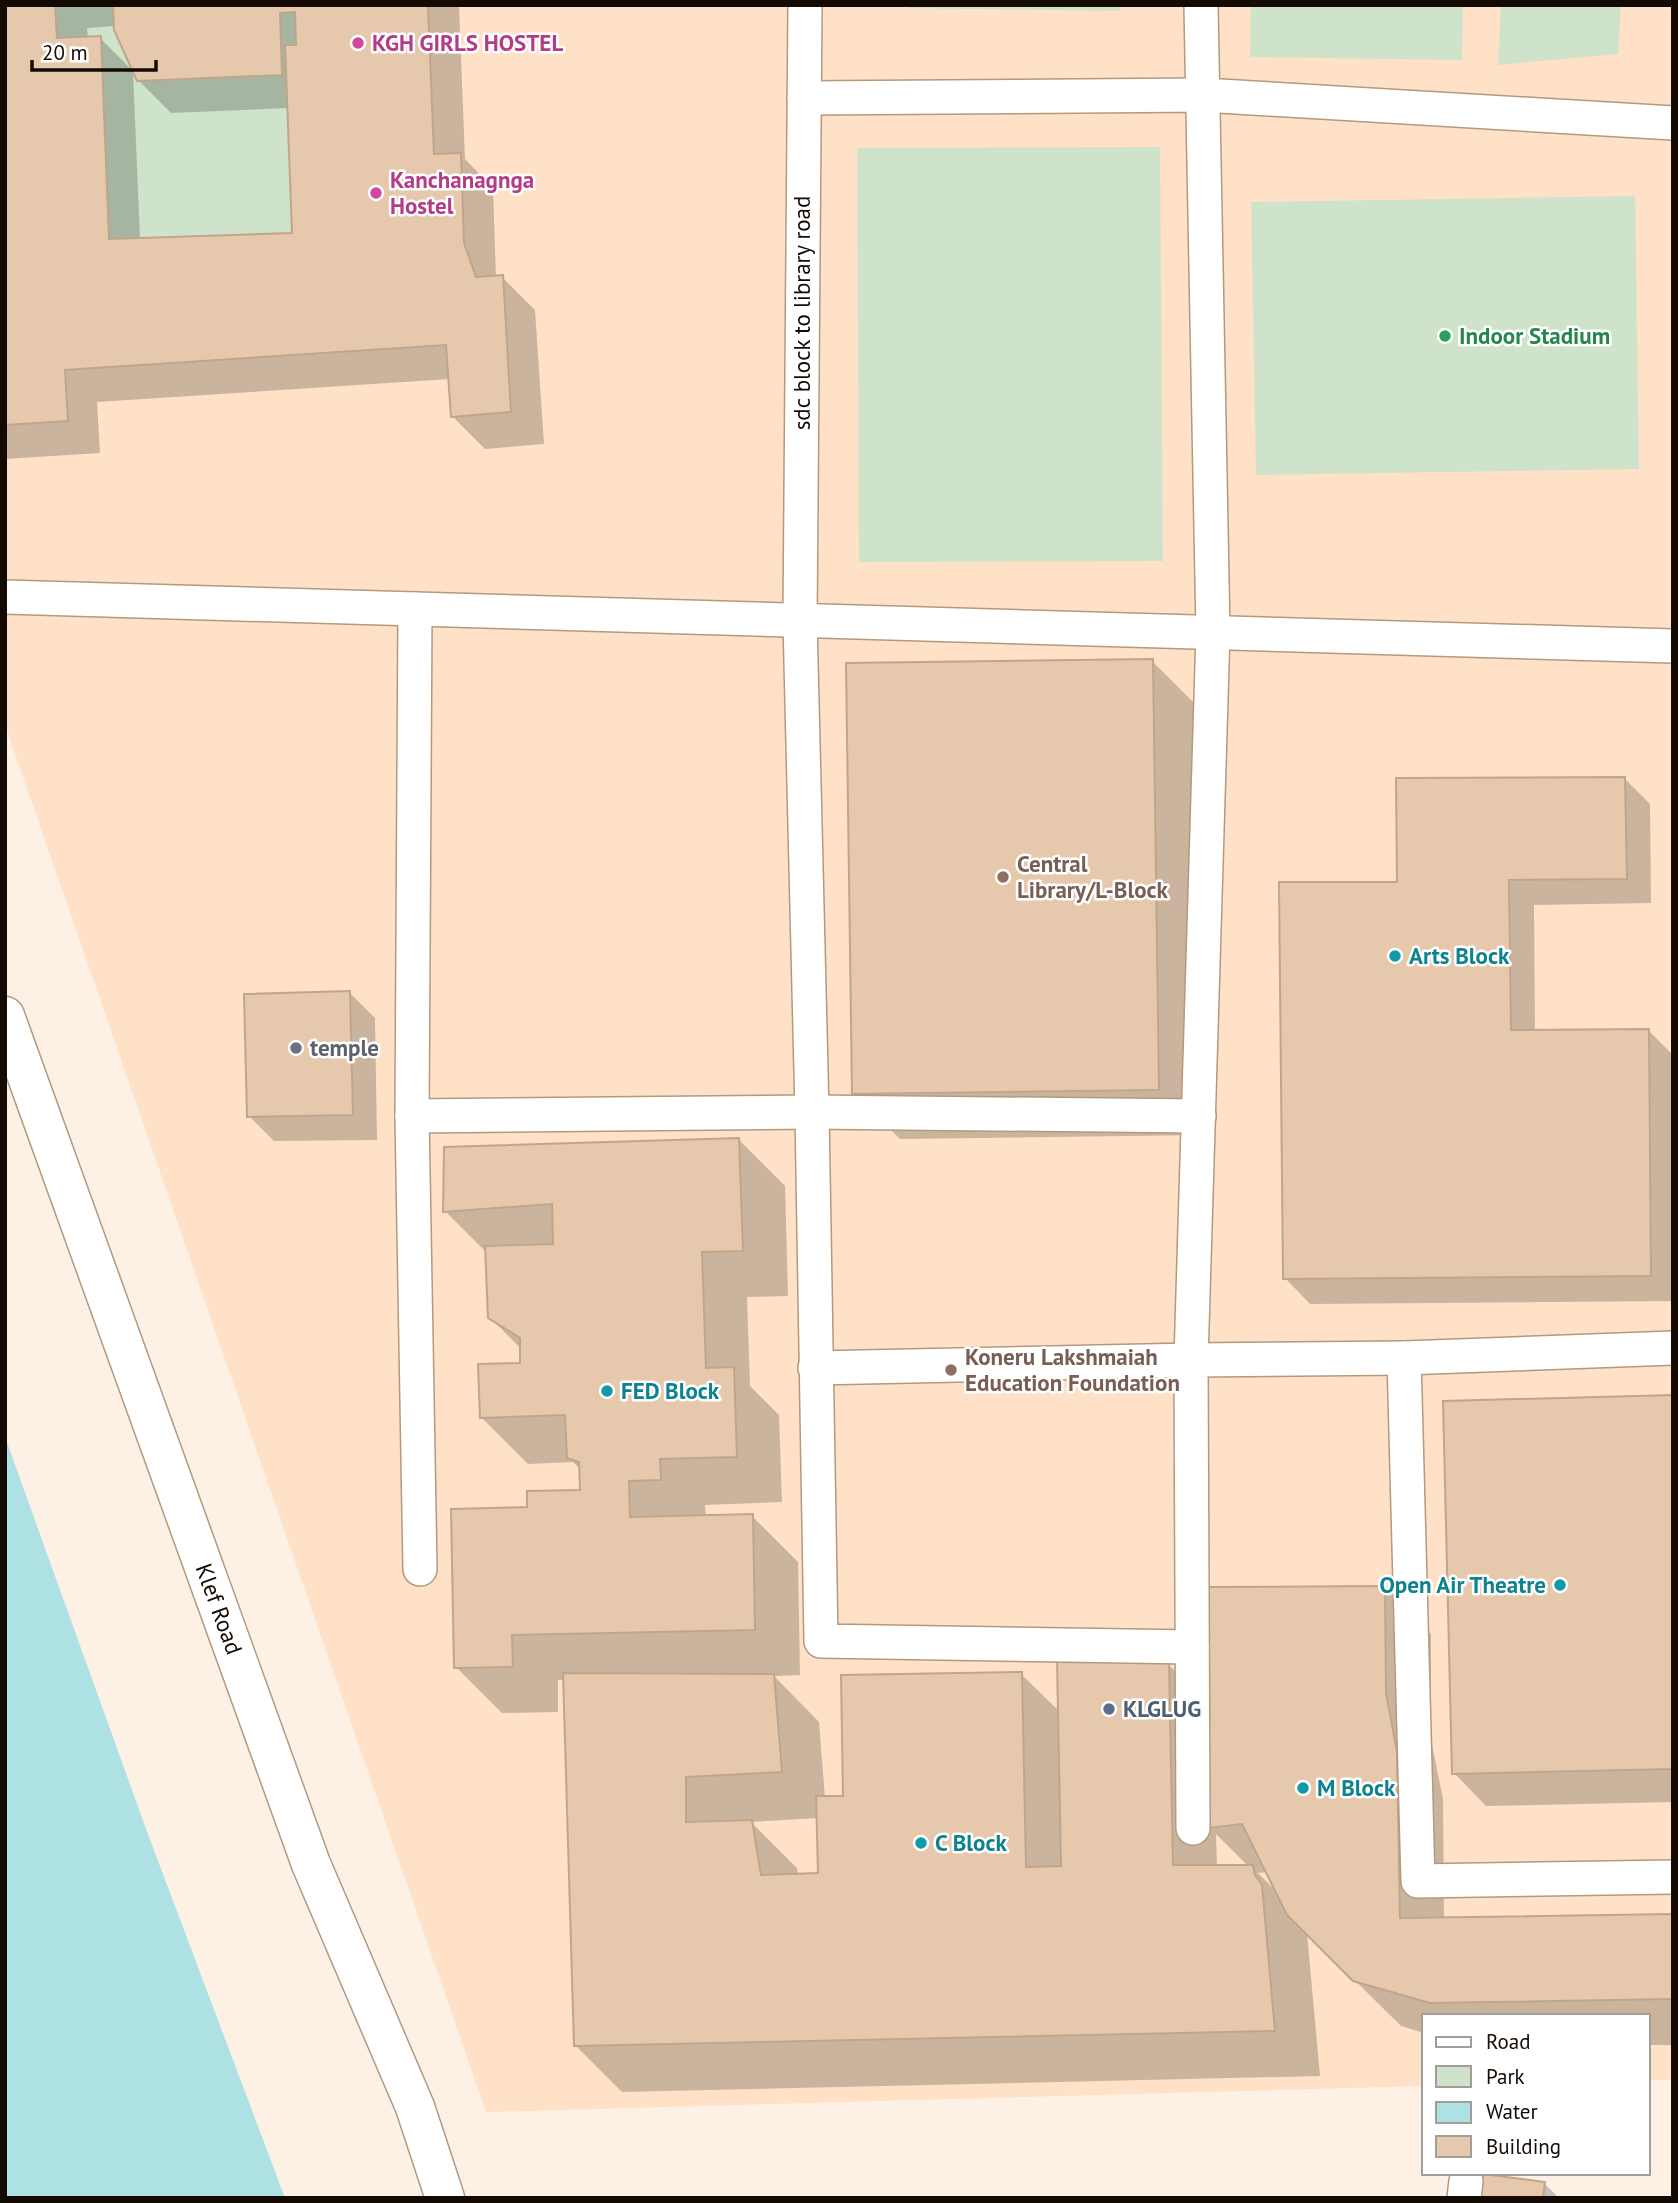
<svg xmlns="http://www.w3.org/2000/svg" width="1678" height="2203" viewBox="0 0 1678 2203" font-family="'PT Sans',sans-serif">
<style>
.built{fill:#fee1c6}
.green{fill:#cfe3cb}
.water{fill:#aee1e4}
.shadow{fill:#0003;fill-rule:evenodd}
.building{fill:#e6c9ad;stroke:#c1a58b;stroke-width:2}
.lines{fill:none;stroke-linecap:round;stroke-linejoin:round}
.minor-casing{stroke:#b4997e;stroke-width:36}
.secondary-casing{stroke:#b4997e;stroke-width:41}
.minor{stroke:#fff;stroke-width:33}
.secondary{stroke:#fff;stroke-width:38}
.hotel-dot{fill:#d1479c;stroke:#fff;stroke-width:2.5}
.leisure-dot{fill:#2e9e5b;stroke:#fff;stroke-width:2.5}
.education-dot{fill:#8d6e63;stroke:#fff;stroke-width:2.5}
.culture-dot{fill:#0f9aa8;stroke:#fff;stroke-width:2.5}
.worship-dot{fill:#6b7280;stroke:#fff;stroke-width:2.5}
.service-dot{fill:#5c6f8a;stroke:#fff;stroke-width:2.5}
.labels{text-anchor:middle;stroke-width:5;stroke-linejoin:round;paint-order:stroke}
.hotel-label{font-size:23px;font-weight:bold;fill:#b23c85;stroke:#fff;text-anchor:start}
.street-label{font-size:23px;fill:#130a03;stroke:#fff}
.leisure-label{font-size:23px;font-weight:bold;fill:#27864d;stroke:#fff;text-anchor:start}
.education-label{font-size:23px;font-weight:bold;fill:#785e54;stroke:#fff;text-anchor:start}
.culture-label{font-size:23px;font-weight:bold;fill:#0d838f;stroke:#fff;text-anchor:start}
.worship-label{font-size:23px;font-weight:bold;fill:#5b616d;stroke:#fff;text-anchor:start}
.service-label{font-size:23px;font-weight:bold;fill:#4e5e75;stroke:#fff;text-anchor:start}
</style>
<rect width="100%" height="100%" fill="#fdf1e6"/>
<!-- built -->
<polygon class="built" points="5,5 1673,5 1673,2080 1648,2080 1648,2016 1424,2016 1424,2086 486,2112 5,725"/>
<!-- green -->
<g class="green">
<polygon points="55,5 113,5 114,30 137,81 282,75 280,13 295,12 296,45 285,46 292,233 109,239 100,36 57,38"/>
<polygon points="908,5 1120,5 1120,11 908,8"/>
<polygon points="1251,5 1463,5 1462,60 1250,57"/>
<polygon points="1501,5 1621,5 1618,54 1498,65"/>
<polygon points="1160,147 1163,561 859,562 857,148"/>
<polygon points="1635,196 1639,469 1256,475 1251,202"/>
</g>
<!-- water -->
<polygon class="water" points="5,1437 146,1829 285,2198 5,2198"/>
<!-- shadow -->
<g class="shadow">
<path d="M5,5H459L465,159L493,188L496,278L502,277L535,310L544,444L485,449L452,416L450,379L97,402L100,453L5,459ZM115,26L138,80L171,113L289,108L294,234L140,239L133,71L100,38H88L87,28Z"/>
<polygon points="1152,661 1198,707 1205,1135 900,1139 854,1093"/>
<polygon points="1625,779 1650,804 1651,903 1534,905 1535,1031 1648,1030 1673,1055 1673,1301 1310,1304 1285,1278 1398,883"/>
<polygon points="350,993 375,1018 377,1140 274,1141 249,1116"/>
<path d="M739,1140L785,1186L788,1296L747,1297L750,1386L779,1415L782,1502L705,1505L706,1517L752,1516L798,1562L800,1675L774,1676L819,1722L825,1798L845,1797L1021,1674L1060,1712L1168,1664L1208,1705L1384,1587L1431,1634V1740L1443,1799L1444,1919L1673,1916V2045H1648V2016H1424V2033L1401,2026L1307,1933L1320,2076L622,2092L576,2046L565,1680H558V1712L502,1713L456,1667L529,1509L582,1491L581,1470L573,1462L528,1464L482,1418L522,1365L521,1349L490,1317L487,1253L445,1211ZM819,1818L820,1875L798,1876L797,1868L751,1822ZM1216,1834L1249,1867H1217ZM1268,1872L1276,1891L1258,1873Z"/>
<polygon points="1673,1397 1673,1802 1486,1806 1454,1773"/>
<polygon points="1545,2184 1559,2198 1474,2198"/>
</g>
<!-- building -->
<g class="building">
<polygon points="5,5 55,5 57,38 101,36 109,239 292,233 285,45 296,45 295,12 280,13 282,75 137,81 114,30 113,5 428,5 434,154 461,153 464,243 476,277 503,275 511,412 451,417 446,345 65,370 68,421 5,425"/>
<polygon points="1153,659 1159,1090 852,1094 846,663"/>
<polygon points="1625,777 1627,879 1509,880 1511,1030 1649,1029 1651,1276 1283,1279 1279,882 1397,882 1396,778"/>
<polygon points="350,991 353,1115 247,1117 244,994"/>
<polygon points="739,1138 743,1251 702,1252 706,1368 734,1367 737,1457 660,1459 661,1480 629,1481 630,1517 753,1514 755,1630 512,1635 513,1667 454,1668 451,1509 527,1507 527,1491 580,1490 579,1462 567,1458 565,1415 480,1418 478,1364 520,1363 520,1338 488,1318 485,1246 553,1244 552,1204 443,1212 444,1147"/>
<polygon points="1673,1395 1673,1769 1452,1774 1443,1401"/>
<polygon points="1385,1586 1386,1693 1397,1752 1400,1918 1673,1914 1673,1999 1430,2003 1353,1981 1287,1915 1242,1824 1208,1828 1206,1587"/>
<polygon points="1057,1660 1169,1663 1173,1865 1253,1865 1255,1875 1262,1885 1275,2031 574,2046 563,1673 774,1674 782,1772 686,1777 686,1822 752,1820 761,1875 818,1873 816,1796 843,1796 841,1675 1022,1672 1026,1867 1061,1866"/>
<polygon points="1475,2173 1545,2182 1543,2198 1472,2198"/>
</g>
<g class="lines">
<!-- minor casing -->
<g class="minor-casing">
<g id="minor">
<polyline points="805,5 800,621 812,1112 821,1641 1192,1647"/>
<polyline points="804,98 1203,95 1673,123"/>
<polyline points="5,597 1673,646"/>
<polyline points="415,609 412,1116 420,1569"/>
<polyline points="412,1116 812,1112 1199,1116"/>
<polyline points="1673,1348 1404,1358 1418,1881 1673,1877"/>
<polyline points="815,1368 1191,1360 1213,632 1201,5"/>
<polyline points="1193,1828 1191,1360 1404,1358"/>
<polyline points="1464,2198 1466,2181"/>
</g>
</g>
<!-- secondary casing -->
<g class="secondary-casing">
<polyline id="secondary" points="5,1016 311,1864 415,2107 445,2198"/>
</g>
<!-- minor -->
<use href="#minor" class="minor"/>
<!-- secondary -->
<use href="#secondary" class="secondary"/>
</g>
<!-- markers -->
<g class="hotel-dot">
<circle cx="358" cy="43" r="7"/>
<circle cx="376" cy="193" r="7"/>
</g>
<circle class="leisure-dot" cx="1445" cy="336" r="7"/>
<g class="education-dot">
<circle cx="1003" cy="877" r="7"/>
<circle cx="951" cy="1370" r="7"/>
</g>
<g class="culture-dot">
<circle cx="1395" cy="956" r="7"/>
<circle cx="607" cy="1391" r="7"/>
<circle cx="1560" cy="1585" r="7"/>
<circle cx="1303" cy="1788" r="7"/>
<circle cx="921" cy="1843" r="7"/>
</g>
<circle class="worship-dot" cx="296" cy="1048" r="7"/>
<circle class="service-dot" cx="1109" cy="1709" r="7"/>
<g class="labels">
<!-- hotel labels -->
<g class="hotel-label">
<text x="372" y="51">KGH GIRLS HOSTEL</text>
<text x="390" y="188">Kanchanagnga<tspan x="390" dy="26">Hostel</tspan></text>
</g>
<!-- street labels -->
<g class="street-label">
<text transform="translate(802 313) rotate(-90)" y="8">sdc block to library road</text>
<text transform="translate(219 1609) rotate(70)" y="8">Klef Road</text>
</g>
<!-- leisure labels -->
<g class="leisure-label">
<text x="1459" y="344">Indoor Stadium</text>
</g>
<!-- education labels -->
<g class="education-label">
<text x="1017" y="872">Central<tspan x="1017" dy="26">Library/L-Block</tspan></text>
<text x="965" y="1365">Koneru Lakshmaiah<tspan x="965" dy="26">Education Foundation</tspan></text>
</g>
<!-- culture labels -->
<g class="culture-label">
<text x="1409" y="964">Arts Block</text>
<text x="621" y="1399">FED Block</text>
<text x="1546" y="1593" text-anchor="end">Open Air Theatre</text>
<text x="1317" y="1796">M Block</text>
<text x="935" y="1851">C Block</text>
</g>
<!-- worship labels -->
<g class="worship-label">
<text x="310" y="1056">temple</text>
</g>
<!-- service labels -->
<g class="service-label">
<text x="1123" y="1717">KLGLUG</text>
</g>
</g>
<!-- border -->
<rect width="1678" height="2203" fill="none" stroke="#130a03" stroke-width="14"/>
<!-- legend -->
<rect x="1422" y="2014" width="228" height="161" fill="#ffffff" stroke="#a19d9a" stroke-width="2"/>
<rect x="1436" y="2037" width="35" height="10" fill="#ffffff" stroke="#a19d9a" stroke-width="2"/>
<text x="1486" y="2049" font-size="21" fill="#130a03">Road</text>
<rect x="1436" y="2066" width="35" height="21" fill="#cfe3cb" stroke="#a19d9a" stroke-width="2"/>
<text x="1486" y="2084" font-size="21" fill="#130a03">Park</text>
<rect x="1436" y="2102" width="35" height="21" fill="#aee1e4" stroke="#a19d9a" stroke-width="2"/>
<text x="1486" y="2119" font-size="21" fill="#130a03">Water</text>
<rect x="1436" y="2136" width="35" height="21" fill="#e6c9ad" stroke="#a19d9a" stroke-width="2"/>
<text x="1486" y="2154" font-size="21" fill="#130a03">Building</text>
<!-- scale -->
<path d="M32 60v10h124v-10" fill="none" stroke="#130a03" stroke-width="3.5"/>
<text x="42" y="60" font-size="21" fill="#130a03" stroke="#ffffff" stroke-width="5" paint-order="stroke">20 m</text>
</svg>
